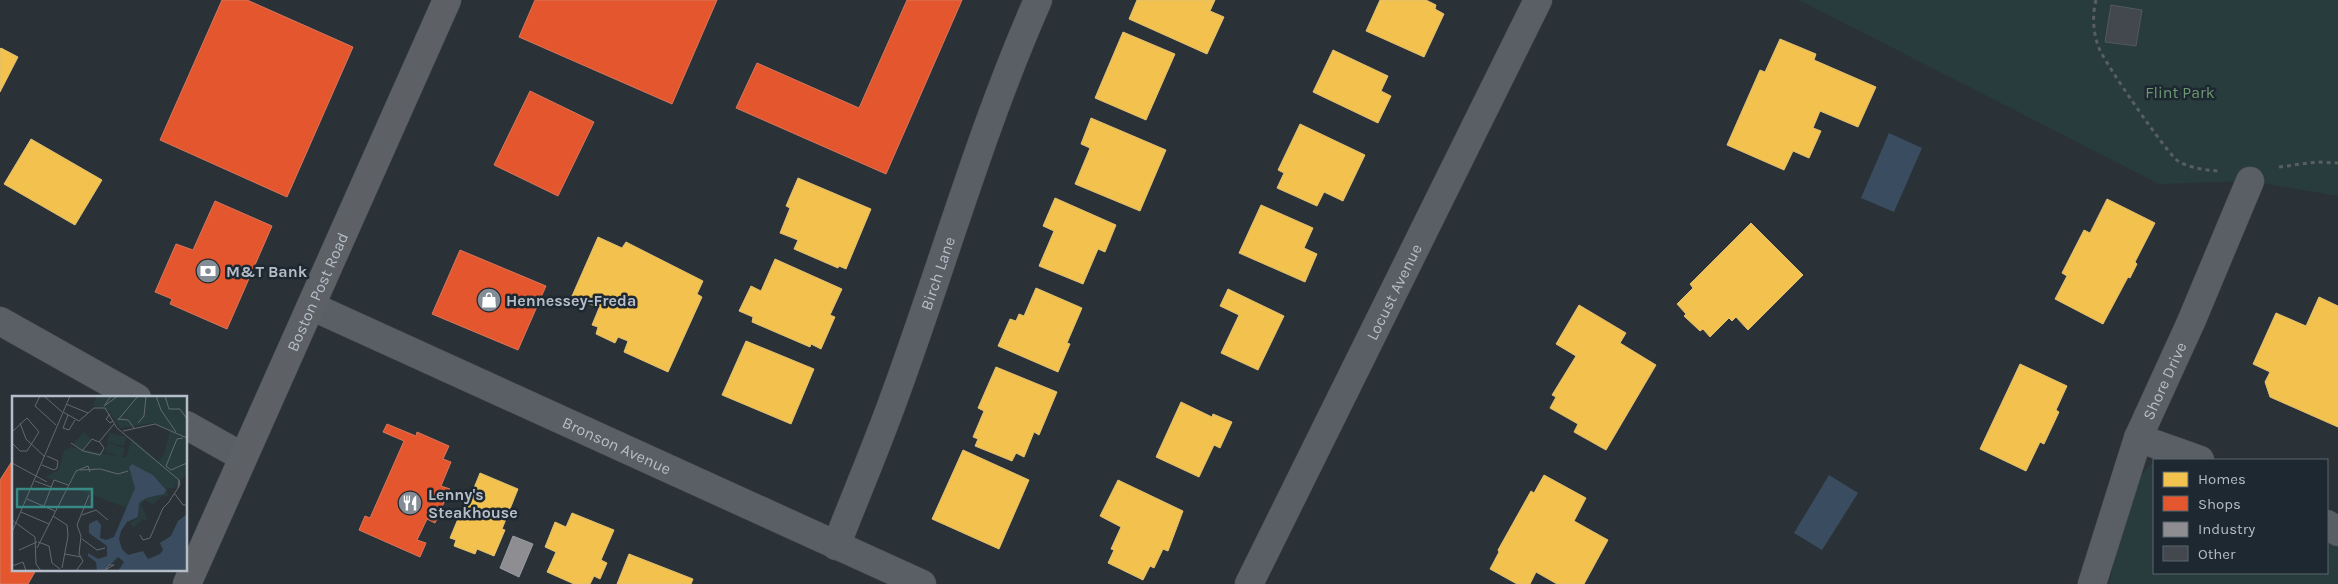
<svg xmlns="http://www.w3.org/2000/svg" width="2338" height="584" viewBox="0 0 2338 584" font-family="Karla,sans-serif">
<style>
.green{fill:#283c3d}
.water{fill:#3a4d60}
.homes{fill:#f2c14e;stroke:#e0c073}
.shops{fill:#e4572e;stroke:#d6765c}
.industry{fill:#8d8d92;stroke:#999ba2}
.building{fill:#42484d;stroke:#52585f}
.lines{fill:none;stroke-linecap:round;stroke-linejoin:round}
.street-casing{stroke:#484d52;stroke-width:29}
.primary-casing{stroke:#484d54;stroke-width:29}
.path{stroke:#585e62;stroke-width:3;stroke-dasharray:4 4;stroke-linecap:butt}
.street{stroke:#5a5f65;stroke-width:28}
.primary{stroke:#5d6166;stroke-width:28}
.labels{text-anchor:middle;stroke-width:5;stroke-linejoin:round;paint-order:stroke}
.park-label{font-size:16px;fill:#6e9774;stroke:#1e2831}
.poi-label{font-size:16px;font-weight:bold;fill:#b5bdc8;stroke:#1e2831;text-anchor:start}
.street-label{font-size:16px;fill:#b5bdc8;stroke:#1e2831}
.inset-road{fill:none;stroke:#626971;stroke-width:1}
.view{fill:#388884;fill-opacity:0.15;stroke:#388884;stroke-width:2.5}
.inset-edge{fill:none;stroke:#b5bdc8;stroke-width:2.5}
</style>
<rect width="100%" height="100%" fill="#2a3137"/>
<!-- green -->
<g class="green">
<polygon points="1799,0 2338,0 2338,196 2249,181 2159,184"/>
<polygon points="2154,462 2154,573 2327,573 2327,531 2338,540 2338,584 2109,584 2119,542 2141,475"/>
</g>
<!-- water -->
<g class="water">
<polygon points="1889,133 1922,148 1894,212 1861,198"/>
<polygon points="1829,475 1858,493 1822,550 1794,533"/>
</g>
<!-- homes -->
<g class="homes">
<polygon points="1137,0 1215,0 1210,11 1224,17 1207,54 1129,19"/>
<polygon points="1380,0 1426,0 1436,5 1435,9 1444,14 1424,57 1366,31"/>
<polygon points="1123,32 1175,54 1146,120 1095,98"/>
<polygon points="1780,39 1816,54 1814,60 1876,87 1858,127 1820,111 1813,128 1821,131 1809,158 1793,151 1784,170 1727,145 1760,70 1765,72"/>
<polygon points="1,48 18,57 0,92 0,49"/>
<polygon points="1333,50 1388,76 1381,91 1391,96 1378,123 1313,92"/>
<polygon points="1091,118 1166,150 1140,211 1075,184 1090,148 1081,144"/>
<polygon points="1300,124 1365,155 1343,201 1324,192 1317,206 1277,188 1284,173 1278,170"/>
<polygon points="31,139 102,180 75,225 4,184"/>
<polygon points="798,178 871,209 846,269 839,266 838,268 794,249 798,240 780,233 790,208 786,206"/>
<polygon points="1055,198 1116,225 1105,252 1098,249 1083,284 1039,266 1054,231 1043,226"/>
<polygon points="2107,199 2155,223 2135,262 2137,264 2130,278 2128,277 2103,324 2055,299 2067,276 2062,273 2084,230 2090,233"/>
<polygon points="1261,205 1313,228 1304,248 1317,254 1305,282 1239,253"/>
<polygon points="1751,223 1803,275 1748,330 1736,317 1732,321 1729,318 1710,337 1703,329 1700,331 1684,316 1686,314 1677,304 1693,288 1690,284"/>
<polygon points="598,237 622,248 626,242 703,281 697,294 702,297 668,372 624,352 628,341 618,337 615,343 596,334 598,327 592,325 599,308 572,296"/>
<polygon points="775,259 842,289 830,315 835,317 821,349 811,344 810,347 752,322 753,317 739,311 751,286 761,291"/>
<polygon points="1036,288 1082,308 1067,343 1070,344 1058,372 998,346 1010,319 1016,321 1019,314 1024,316"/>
<polygon points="1228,289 1284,316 1258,370 1221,353 1239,315 1220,306"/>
<polygon points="2319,297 2338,306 2338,427 2270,397 2265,382 2270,372 2253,364 2276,313 2306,326"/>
<polygon points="1579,305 1626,333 1620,343 1656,365 1606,450 1574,432 1578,424 1550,408 1556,397 1552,395 1576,356 1556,344"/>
<polygon points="746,341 814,369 791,424 722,395"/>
<polygon points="2020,364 2067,386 2056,410 2059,412 2044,444 2040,442 2026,471 1980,449"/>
<polygon points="996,367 1057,392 1039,435 1034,432 1024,457 1016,453 1012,461 975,446 978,439 973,437 984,411 978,408"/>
<polygon points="1181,402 1212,417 1213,414 1232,422 1220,448 1214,445 1199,477 1156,457"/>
<polygon points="963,450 1029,480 999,549 932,519"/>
<polygon points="480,473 518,489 502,529 505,530 494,556 477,549 475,554 454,546 456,540 450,538 460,514 463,515"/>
<polygon points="1544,475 1586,498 1574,521 1608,540 1584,584 1557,584 1536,572 1530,584 1517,584 1490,569 1499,552 1498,550 1531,491 1534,493"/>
<polygon points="1118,480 1183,511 1168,551 1163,549 1154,568 1150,566 1143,580 1108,563 1114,550 1111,549 1121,527 1100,516"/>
<polygon points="572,513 614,530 601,560 607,563 600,579 594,576 590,584 574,584 547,572 556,552 545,547 555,522 566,527"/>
<polygon points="629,554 693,579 691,584 617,584"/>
</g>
<!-- shops -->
<g class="shops">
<polygon points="222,0 247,0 353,47 287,197 160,140"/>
<polygon points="535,0 717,0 672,104 519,37"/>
<polygon points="907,0 962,0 886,174 736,108 757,63 859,108"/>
<polygon points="530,91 594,122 558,196 494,165"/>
<polygon points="215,201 272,226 227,329 170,304 172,299 155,292 176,244 193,250"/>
<polygon points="460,250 546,286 518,350 432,314"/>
<polygon points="387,424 416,436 417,432 449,446 443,459 451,462 441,486 450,489 435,523 427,519 417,540 426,543 420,557 359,530 365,516 370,518 404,441 383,432"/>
<polygon points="14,458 14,570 36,570 28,584 0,584 0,480"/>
</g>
<!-- industry -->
<polygon class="industry" points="513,536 533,544 519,577 500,568"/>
<!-- building -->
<polygon class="building" points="2111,5 2142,10 2136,46 2105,42"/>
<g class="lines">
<!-- street casing -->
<g class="street-casing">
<g id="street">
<path id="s1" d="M311,306L922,584"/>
<polyline points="0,321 137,398"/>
<polyline points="186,425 243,457"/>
<polyline points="2138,438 2200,460"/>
<polyline points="2327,524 2338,532"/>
<path id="s2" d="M836,546C855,497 876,448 894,398C943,265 981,129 1038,0"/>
<path id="s3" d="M1249,584L1538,0"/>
<path id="s4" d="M2092,584L2138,438L2191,322L2250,181"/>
</g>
</g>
<!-- primary casing -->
<g class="primary-casing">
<g id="primary">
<path id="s5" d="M187,584L447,0"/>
</g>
</g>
<!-- path -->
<g class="path">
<path d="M2096,0C2092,15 2093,33 2099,48C2104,62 2168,155 2178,161C2189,168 2205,170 2218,171"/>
<polyline points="2279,167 2316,162 2338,163"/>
</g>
<!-- street -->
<use href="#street" class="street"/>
<!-- primary -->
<use href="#primary" class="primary"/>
</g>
<!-- icons -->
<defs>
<g id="bank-disc" transform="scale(1.25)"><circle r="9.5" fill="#848c95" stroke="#1e2831"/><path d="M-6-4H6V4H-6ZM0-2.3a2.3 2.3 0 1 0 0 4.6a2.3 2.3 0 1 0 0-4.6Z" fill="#fff"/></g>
<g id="shop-disc" transform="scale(1.25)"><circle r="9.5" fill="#848c95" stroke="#1e2831"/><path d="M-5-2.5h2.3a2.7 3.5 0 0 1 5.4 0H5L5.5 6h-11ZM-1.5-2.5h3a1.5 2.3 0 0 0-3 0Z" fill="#fff"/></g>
<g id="restaurant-disc" transform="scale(1.25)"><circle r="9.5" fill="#848c95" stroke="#1e2831"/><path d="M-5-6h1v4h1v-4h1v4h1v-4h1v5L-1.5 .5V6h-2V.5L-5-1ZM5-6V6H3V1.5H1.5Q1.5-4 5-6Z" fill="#fff"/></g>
</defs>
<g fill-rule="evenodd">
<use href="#bank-disc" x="208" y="271"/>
<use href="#shop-disc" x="489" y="300"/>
<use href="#restaurant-disc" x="410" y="503"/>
</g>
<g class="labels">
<!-- park labels -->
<g class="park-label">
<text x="2180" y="98">Flint Park</text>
</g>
<!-- poi labels -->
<g class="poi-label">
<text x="226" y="277">M&amp;T Bank</text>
<text x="506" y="306">Hennessey-Freda</text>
<text x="428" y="500">Lenny's<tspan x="428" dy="18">Steakhouse</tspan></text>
</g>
<!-- street labels -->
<g class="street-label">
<text dy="6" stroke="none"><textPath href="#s2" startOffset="291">Birch Lane</textPath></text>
<text dy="6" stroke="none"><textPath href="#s5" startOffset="320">Boston Post Road</textPath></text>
<text dy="6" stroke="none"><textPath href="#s3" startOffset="326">Locust Avenue</textPath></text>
<text dy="6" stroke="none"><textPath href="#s4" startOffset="216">Shore Drive</textPath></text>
<text dy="6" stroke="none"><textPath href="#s1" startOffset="336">Bronson Avenue</textPath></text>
</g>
</g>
<!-- overview -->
<g transform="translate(12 396)">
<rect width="175" height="175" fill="#2a3137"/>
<path d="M85,0H175V78L162,92H155L156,100L149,101L141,108L133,104L128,110L133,115L135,126L131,123L121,132L118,127L127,121V107L134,102L152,98L148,86L133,74L121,78L123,91L115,112L33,81L47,74L52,55L59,51L109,61L93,56L96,47L113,52L110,61L114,62L120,42L146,65L152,59L158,35L141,27L108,32L97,15L81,9ZM72,36L79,43L70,54L61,48ZM98,37L114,41L112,50L95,46Z" fill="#283c3d"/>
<path d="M120,68L141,79L154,94L152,98L134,102L127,107L126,121L115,126L109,135L107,143L110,153L116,159L131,155L136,163L148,158L151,154L148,147L159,140L166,125L175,118V175H106L112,166L106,161L92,175H85L84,166L76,160V157L86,163L95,160V150L77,137V128L85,124L89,129L88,142L94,144L102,141L123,92L117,71Z" fill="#3a4d60"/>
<path class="inset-road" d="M28,0L23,10L44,29M32,0L50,16M99,0L92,10L106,0M144,0L149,14L164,36M153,0L157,13H168L175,23M54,8L76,17M51,16L67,25L82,12H93L105,32L167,84M98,18L94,23L98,27L101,25M56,19L51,32L57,34L63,24M106,23L116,24L122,32M106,24L126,0M8,27L14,43L33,61M126,27L132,20L134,0M111,35L143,28L175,42M0,36L15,22L27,36L15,55H8L0,47M171,42L165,43L154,70L159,74L175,67M59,47L71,55L88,59L92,52L87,45M70,55L80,43L87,46L102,28M0,67L35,86M30,69L42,74L45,72L46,65L35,60M68,74L88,73L106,78L116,75M23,85L39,91M163,98L171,109H175M15,103L43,115M32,110L42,84L56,89M9,116L37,128M70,119L84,114L96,124M41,120L55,129L56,140L50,172M0,124L23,141L24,168L29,175M0,136L58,0M128,139L131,144L138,142L151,112L157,106L160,101L166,92L168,88L167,84L166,92M70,143L85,154L93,152M26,146L37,150L40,167L48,173M25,152L64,75L76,70L78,76M7,154L25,146M53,158L69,161M0,170L11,166L14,175M64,175L71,165L67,158L69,140L65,129L77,99M93,175L96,170L97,169H102L93,174"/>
<path class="view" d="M5,93H80V111H5Z"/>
<rect width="175" height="175" class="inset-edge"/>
</g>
<!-- legend -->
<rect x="2153" y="459" width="175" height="115" fill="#1e2831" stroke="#5a646d"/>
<rect x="2163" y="472" width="25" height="15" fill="#f2c14e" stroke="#5a646d"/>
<text x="2198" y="484" font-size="15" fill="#b5bdc8">Homes</text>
<rect x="2163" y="496" width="25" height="15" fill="#e4572e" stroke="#5a646d"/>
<text x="2198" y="509" font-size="15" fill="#b5bdc8">Shops</text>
<rect x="2163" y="522" width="25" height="15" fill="#8d8d92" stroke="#5a646d"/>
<text x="2198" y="534" font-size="15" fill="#b5bdc8">Industry</text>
<rect x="2163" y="546" width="25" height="15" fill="#42484d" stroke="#5a646d"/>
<text x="2198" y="559" font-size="15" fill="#b5bdc8">Other</text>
</svg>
